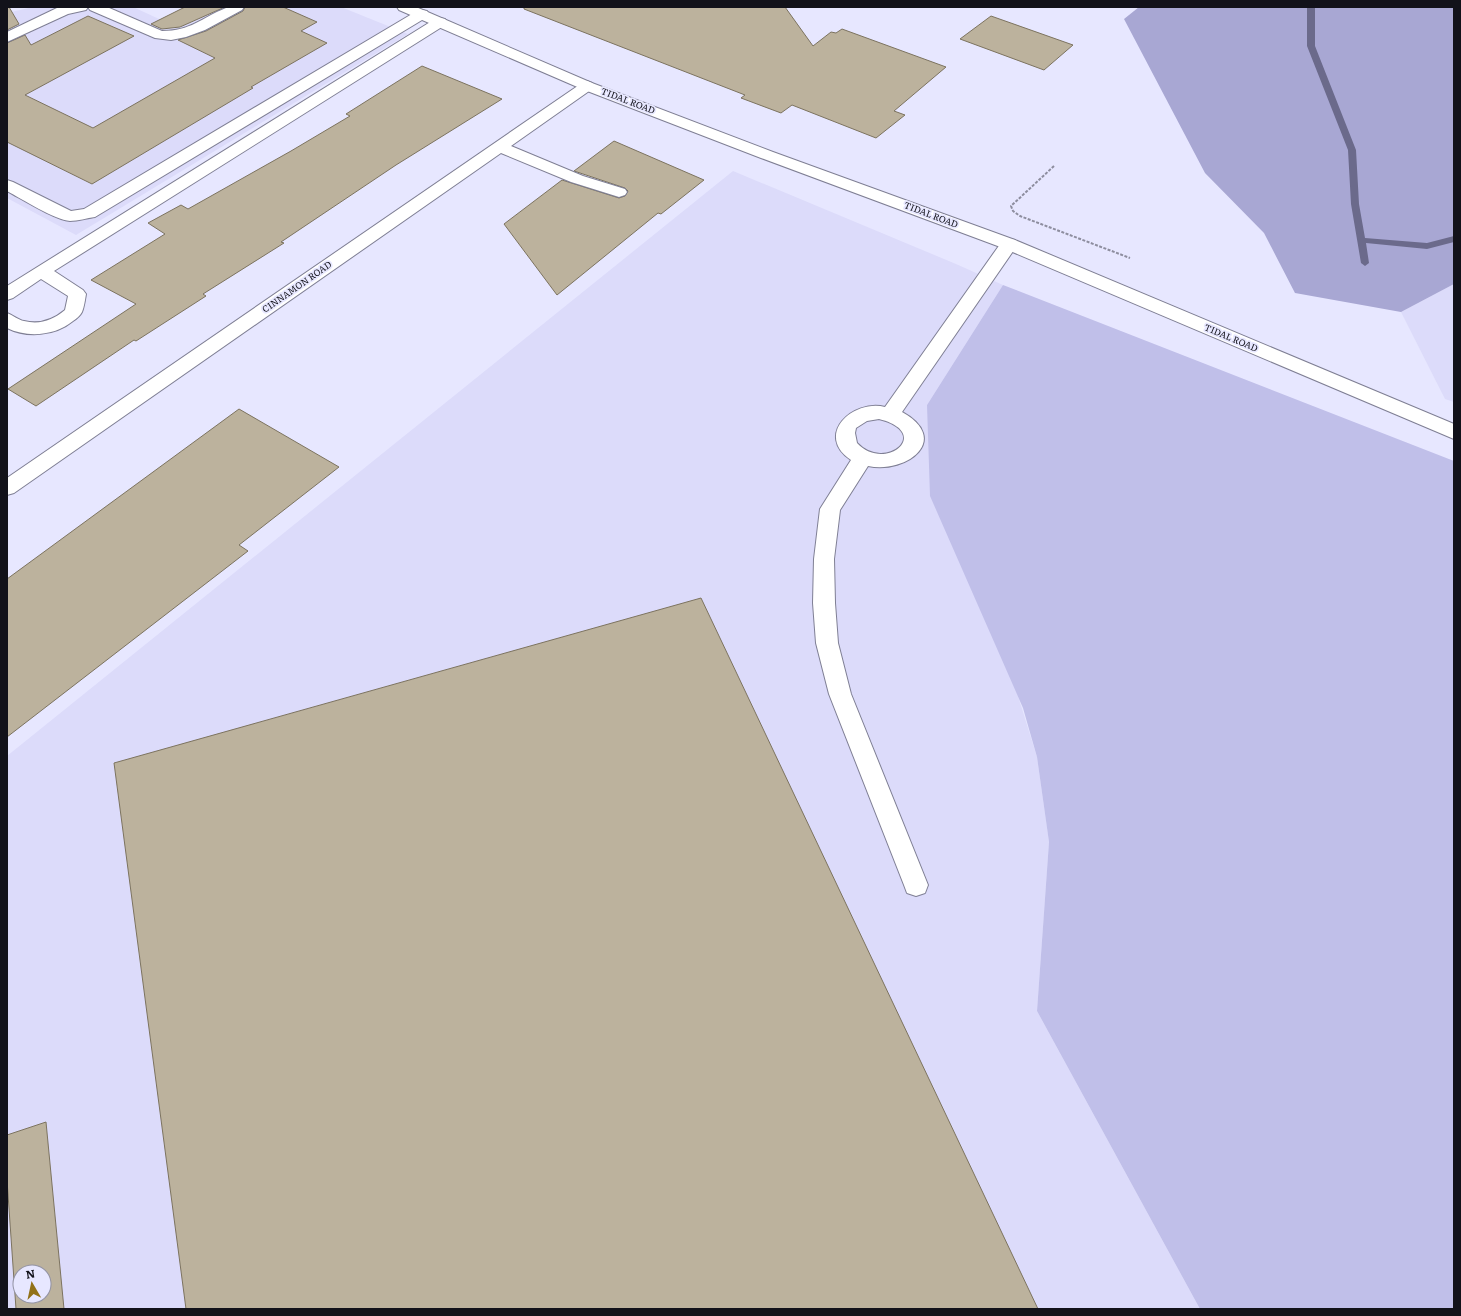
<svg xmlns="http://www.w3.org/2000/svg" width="1461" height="1316" viewBox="0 0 1461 1316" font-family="Literata,serif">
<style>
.built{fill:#dcdbfa;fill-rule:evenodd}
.green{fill:#c0bfe9}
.forest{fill:#a8a7d3}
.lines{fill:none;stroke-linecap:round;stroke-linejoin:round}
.stream{fill:#6b6a8b;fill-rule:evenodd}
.building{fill:#bcb29d;stroke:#7c735f;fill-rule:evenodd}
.minor-casing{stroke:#7f7f94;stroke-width:2}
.major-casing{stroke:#7f7f94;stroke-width:2}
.path{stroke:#8d8d9e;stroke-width:2;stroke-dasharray:3 1.5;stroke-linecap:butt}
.minor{fill:#fff;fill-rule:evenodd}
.major{fill:#fff;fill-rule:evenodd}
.labels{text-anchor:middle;stroke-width:3.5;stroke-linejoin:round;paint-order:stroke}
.far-street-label{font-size:9px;fill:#12121a;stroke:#e7e7ff}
</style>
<rect width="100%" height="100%" fill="#e7e7ff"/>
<!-- built -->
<g class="built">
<polygon points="33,7 133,7 170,24 192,22 220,7 341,7 408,34 76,235 7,198 7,13"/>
<path d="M733,171L956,264L1003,285L927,405L1037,757L1049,842L1037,1011L1200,1309H7V756ZM20,1272H44V1296H20Z"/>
<polygon points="1454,284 1454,402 1445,399 1401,312"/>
</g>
<!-- green -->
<polygon class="green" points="1003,285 1454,461 1454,1309 1200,1309 1037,1011 1049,842 1037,757 1023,708 930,496 927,405"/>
<!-- forest -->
<polygon class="forest" points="1139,7 1454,7 1454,284 1401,312 1295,293 1264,233 1205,173 1124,19"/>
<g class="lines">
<!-- stream -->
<polygon class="stream" points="1307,7 1315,7 1315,46 1356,150 1359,204 1365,238 1427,243 1454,236 1454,242 1427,249 1366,243 1369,263 1365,266 1361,263 1351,204 1348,150 1307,46"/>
</g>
<!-- building -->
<g class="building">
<polygon points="7,7 9,7 19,24 7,30"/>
<polygon points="185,7 225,7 180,27 162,29 151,24"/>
<polygon points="245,7 283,7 317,22 301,31 327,43 251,87 253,88 92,184 7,142 7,43 25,35 31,45 88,16 134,36 25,95 93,128 215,58 178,40 206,31 243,11"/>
<polygon points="524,7 785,7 813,46 831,32 836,33 842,29 946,67 894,111 905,115 876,138 792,105 781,113 741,98 745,95 524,9"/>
<polygon points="991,16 1073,45 1044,70 960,39"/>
<polygon points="422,66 502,99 396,165 281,242 284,243 203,294 206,296 136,341 134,340 36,406 8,389 136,304 91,280 165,234 148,223 181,205 188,209 291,151 350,116 346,114"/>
<polygon points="614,141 704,180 661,214 658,213 557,295 504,224 562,180 619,198 625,196 628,191 625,188 574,171"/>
<polygon points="239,409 339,467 239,545 248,551 7,737 7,579"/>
<polygon points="701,598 1038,1309 186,1309 114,763"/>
<path d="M46,1122L64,1309H16L7,1180V1135ZM20,1272H44V1296H20Z"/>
</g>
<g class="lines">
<!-- minor casing -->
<g class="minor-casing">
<g id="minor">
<path d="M59,7H107L162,31C191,31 201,18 226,8C231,6 239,7 244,7L242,10L205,30L186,37L171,40L155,38L90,10L88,7L86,10L68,14L7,42V32Z"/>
<path d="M422,10L427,11L429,14L427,17L95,217C87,218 78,221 70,221C55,220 22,199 7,191V180L13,182L71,211L84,209L417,11Z"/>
<path d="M440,18L445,19L447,22L445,25L54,271L83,290L86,294C85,300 84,307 82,312C80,316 76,319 73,321C55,336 27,338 7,328V313C13,315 18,320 24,321C40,325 53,320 65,310L68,296L41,279L13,298L7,300V286L435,19Z"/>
<polygon points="587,81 592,83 595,86 592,89 511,146 583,176 625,189 627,192 625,195 619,197 571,182 501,153 14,493 7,495 7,478 582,83"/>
<path d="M1009,239L1015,240L1018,244L902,412C951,439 908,474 868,466L840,510L834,559L835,603L838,643L851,694L928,885L925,893L916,896L907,893L904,885L829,694L816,643L813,603L814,559L820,509L851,460C814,435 853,399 885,407L1003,240ZM879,419C934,433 885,473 857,443L855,433L856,428L867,421Z"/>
</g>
</g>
<!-- major casing -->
<g class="major-casing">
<polygon id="major" points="397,7 416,7 592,83 773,152 1015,240 1454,424 1454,439 1003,248 761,158 582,89 399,10"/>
</g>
<!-- path -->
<polyline class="path" points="1054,166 1011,206 1013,211 1020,216 1130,258"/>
<!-- minor -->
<use href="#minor" class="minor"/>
<!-- major -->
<use href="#major" class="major"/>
</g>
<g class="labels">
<!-- far-street labels -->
<g class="far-street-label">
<text transform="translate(628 101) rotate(21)" y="3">TIDAL ROAD</text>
<text transform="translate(931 215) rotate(21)" y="3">TIDAL ROAD</text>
<text transform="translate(297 287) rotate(-35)" y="3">CINNAMON ROAD</text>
<text transform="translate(1231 338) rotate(23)" y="3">TIDAL ROAD</text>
</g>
</g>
<!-- border -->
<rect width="1461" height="1316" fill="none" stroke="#12121a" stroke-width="16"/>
<!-- north arrow -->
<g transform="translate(32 1284) rotate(351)"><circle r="19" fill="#e7e7ff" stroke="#9292a3"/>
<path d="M0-3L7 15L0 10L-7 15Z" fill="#927118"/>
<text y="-6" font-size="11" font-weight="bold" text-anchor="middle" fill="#12121a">N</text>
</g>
</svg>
